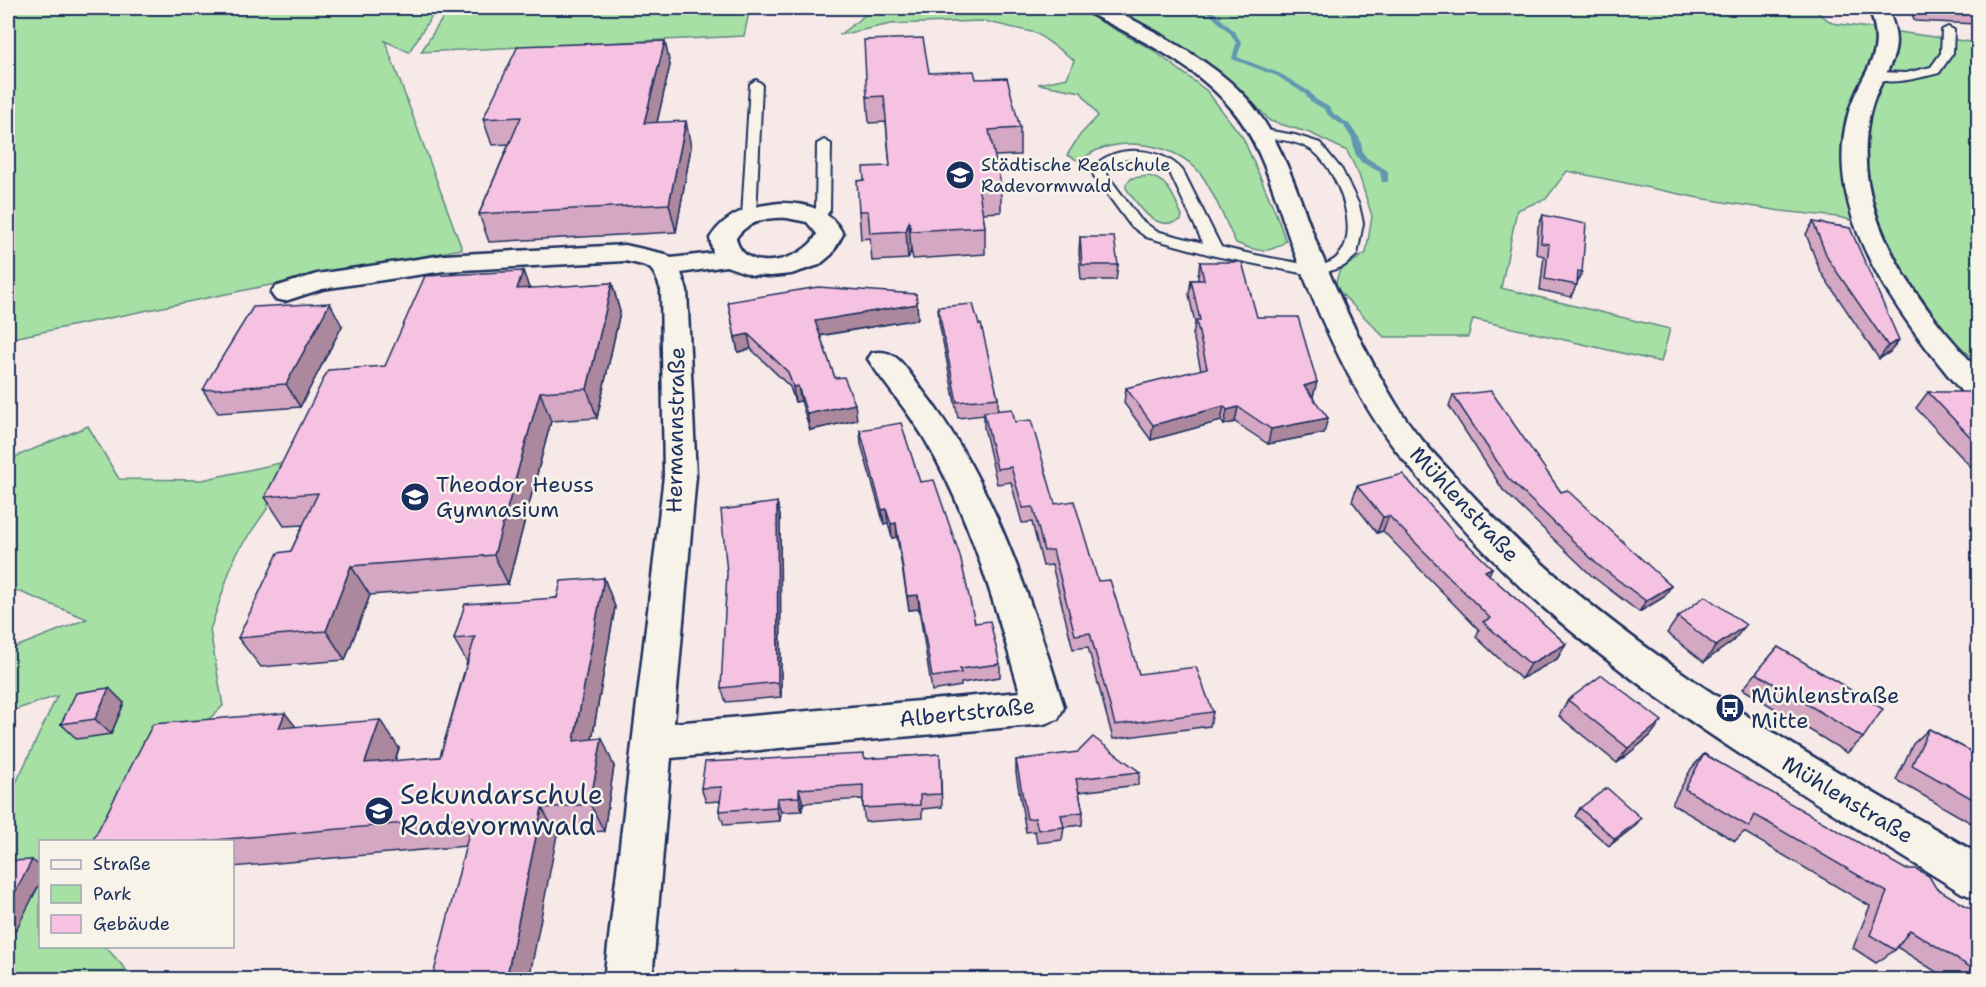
<svg xmlns="http://www.w3.org/2000/svg" width="1986" height="987" viewBox="0 0 1986 987" font-family="'Shantell Sans',sans-serif">
<style>
.green{fill:#a6e0a5;stroke:#608882;stroke-width:1.5}
.lines{fill:none;stroke-linecap:round;stroke-linejoin:round}
.stream{fill:#5f98b0;fill-rule:evenodd}
.service-casing{stroke:#1b2f5e;stroke-width:4}
.minor-casing{stroke:#1b2f5e;stroke-width:5}
.service{fill:#f7f3e8;fill-rule:evenodd}
.minor{fill:#f7f3e8;fill-rule:evenodd}
.wall{fill:#d4a7c2;stroke:#1b2f5e;stroke-width:1.5}
.shaded-wall{fill:#ac889e;stroke:#1b2f5e;stroke-width:1.5}
.building{fill:#f6c2e1;stroke:#1b2f5e;stroke-width:1.5}
.labels{text-anchor:middle;stroke-width:5;stroke-linejoin:round;paint-order:stroke}
.far-poi-label{font-size:18px;fill:#1b2f5e;stroke:#f7f3e8;text-anchor:start}
.street-label{font-size:22px;fill:#1b2f5e;stroke:#f7f3e8}
.poi-label{font-size:22px;fill:#1b2f5e;stroke:#f7f3e8;text-anchor:start}
.near-poi-label{font-size:27px;fill:#1b2f5e;stroke:#f7f3e8;text-anchor:start}
</style>
<rect width="100%" height="100%" fill="#f7e9e7"/>
<filter id="ink" filterUnits="userSpaceOnUse"><feTurbulence type="fractalNoise" baseFrequency=".0167" numOctaves="2"/><feDisplacementMap in="SourceGraphic" scale="12" xChannelSelector="R" yChannelSelector="G"/><feConvolveMatrix kernelMatrix="1 2 1 2 8 2 1 2 1" color-interpolation-filters="sRGB"/></filter>
<g filter="url(#ink)">
<!-- green -->
<g class="green">
<polygon points="8,8 437,8 409,52 385,41 462,249 260,287 8,339"/>
<polygon points="449,8 750,8 744,36 421,52"/>
<path d="M867,8H1076L1153,50L1207,91L1243,138L1275,211L1286,241C1269,255 1255,251 1236,243C1225,221 1216,197 1203,177C1182,147 1136,138 1103,148C1095,150 1086,156 1079,161L1067,155L1080,135L1098,116L1081,92L1038,84L1067,78L1074,60L1036,33L984,21L891,24L839,35L873,9Z"/>
<polygon points="1114,8 1812,8 1832,23 1978,43 1978,363 1947,334 1905,274 1882,228 1838,217 1781,211 1699,198 1567,171 1546,199 1517,210 1501,288 1670,329 1661,362 1473,319 1468,337 1384,337 1335,287 1339,271 1366,253 1372,216 1359,175 1347,151 1310,133 1270,121 1246,95 1208,63 1165,35"/>
<path d="M1149,176C1170,181 1174,198 1182,216L1181,220C1154,233 1139,206 1126,188V184L1132,178Z"/>
<polygon points="88,426 119,479 202,480 280,463 267,509 235,555 210,630 223,706 172,753 119,841 40,842 40,946 106,947 134,979 8,979 8,800 57,696 8,712 8,650 87,619 8,587 8,469 17,456"/>
</g>
<g class="lines">
<!-- stream -->
<polygon class="stream" points="1203,8 1209,8 1234,31 1242,43 1237,57 1281,74 1310,92 1315,99 1329,107 1334,114 1349,124 1360,139 1363,153 1367,158 1388,171 1388,182 1382,182 1380,172 1361,162 1355,153 1352,139 1344,126 1329,116 1324,109 1310,101 1305,94 1277,76 1232,59 1236,43 1230,33"/>
<!-- service casing -->
<g class="service-casing">
<g id="service">
<path d="M1948,27L1954,30L1953,53L1939,73C1922,77 1885,88 1871,76L1877,72L1906,73L1931,67L1941,53L1942,30Z"/>
<polygon points="756,80 762,84 756,216 749,220 742,216 750,84"/>
<path d="M1260,129L1295,135L1320,143L1342,170L1359,205L1363,223L1357,255L1344,266L1316,276L1215,256L1146,237L1130,225L1094,176L1092,169C1112,143 1162,146 1183,171L1221,247C1244,253 1268,258 1293,262C1299,263 1309,267 1315,266C1373,261 1342,173 1313,151C1297,139 1274,140 1255,136L1253,133ZM1127,159L1149,162L1170,173L1203,243L1156,231L1140,219L1108,176L1106,170L1115,162Z"/>
<polygon points="824,140 831,144 830,210 822,221 817,222 810,218 816,210 817,144"/>
</g>
</g>
<!-- minor casing -->
<g class="minor-casing">
<g id="minor">
<path d="M1085,8C1113,6 1131,19 1155,32C1188,51 1223,71 1248,100C1284,142 1299,199 1319,249C1341,302 1366,355 1396,404C1417,439 1447,467 1474,497C1616,649 1801,750 1978,854V899L1962,893C1819,804 1671,719 1543,607C1492,563 1446,511 1402,458C1355,400 1319,318 1293,248C1276,202 1264,146 1231,108C1194,64 1138,38 1087,12Z"/>
<path d="M1869,8H1887C1909,55 1885,64 1872,106C1865,129 1864,158 1868,182C1877,237 1907,284 1941,327C1949,337 1975,365 1978,373C1981,380 1978,393 1978,400L1967,398L1957,386C1898,314 1821,214 1848,115C1860,70 1889,59 1869,8Z"/>
<path d="M780,203C807,203 830,209 843,234L832,254L819,265L791,274L771,276L752,275L726,266L681,273L687,290L696,476L674,723L1020,692C996,609 972,521 928,445C911,414 887,388 868,359L872,353C896,347 906,369 919,386C993,479 1029,595 1064,707L1058,719L1044,724L671,758L652,980H604L664,476L661,290C652,264 651,267 625,261L444,271L322,289L285,301L275,299L271,293L275,287L317,274L444,255L625,245L665,254L671,258L713,253L710,238C727,212 751,206 780,203ZM787,218L807,222L817,234C804,262 743,276 736,238C747,221 768,217 787,218Z"/>
</g>
</g>
<!-- service -->
<use href="#service" class="service"/>
<!-- minor -->
<use href="#minor" class="minor"/>
</g>
<!-- wall -->
<g class="wall">
<polygon points="1909,8 1978,8 1978,29 1976,24 1915,21"/>
<polygon points="670,65 657,122 691,147 676,232 489,242 479,214 509,144 492,145 483,119"/>
<polygon points="929,73 976,79 1020,128 1020,155 994,156 1001,185 1001,212 983,213 985,227 985,254 913,259 911,250 908,259 872,261 870,238 861,239 859,211 864,180 890,166 886,122 869,123 867,97"/>
<polygon points="1543,215 1582,272 1571,297 1540,290 1544,256 1536,254 1538,227"/>
<polygon points="1813,222 1850,228 1890,352 1879,359 1820,271 1806,234"/>
<polygon points="1080,237 1118,265 1116,280 1081,280 1079,252"/>
<polygon points="1200,262 1257,317 1313,397 1324,433 1268,444 1235,422 1224,425 1221,421 1151,440 1124,403 1126,388 1201,370 1193,335 1195,323 1189,295 1191,280 1198,280 1198,277"/>
<polygon points="523,271 529,289 612,283 620,312 597,418 551,421 508,584 370,595 345,660 261,667 238,638 291,551 303,525 284,526 265,497 385,366"/>
<polygon points="916,294 918,319 820,336 835,378 857,420 810,430 801,401 795,402 790,387 751,349 738,352 728,302"/>
<polygon points="938,307 998,398 998,411 1015,422 1055,504 1098,581 1139,674 1213,712 1210,726 1113,739 1088,647 1073,649 1052,565 1043,566 1032,522 1022,523 1011,482 997,484 984,427 984,415 958,418 939,322"/>
<polygon points="342,326 300,407 218,413 203,390"/>
<polygon points="1928,392 1978,400 1978,466 1970,466 1916,408"/>
<polygon points="1453,395 1561,492 1671,586 1664,597 1639,612 1592,576 1503,490 1449,406"/>
<polygon points="860,430 920,482 975,623 1000,664 1000,677 961,683 961,686 932,691 919,609 909,610 897,537 892,538 888,523 884,524 861,444"/>
<polygon points="1357,486 1489,575 1566,644 1557,659 1521,679 1476,637 1479,630 1383,531 1377,533 1352,501"/>
<polygon points="777,502 780,516 781,697 726,702 721,688"/>
<polygon points="604,578 615,607 592,739 614,766 604,831 557,835 466,846 232,867 232,842 92,842 296,727 399,748 395,761 440,757 467,662 454,639"/>
<polygon points="1678,617 1733,641 1704,662 1667,633"/>
<polygon points="1778,647 1863,738 1847,753 1743,689"/>
<polygon points="1568,700 1650,736 1617,763 1559,716"/>
<polygon points="124,703 111,734 77,739 61,724"/>
<polygon points="1929,729 1978,755 1978,827 1896,780 1913,744"/>
<polygon points="940,754 942,807 922,809 922,818 865,822 863,808 863,799 803,803 802,811 781,812 780,821 724,825 719,811 720,801 706,802 701,788 865,759"/>
<polygon points="1704,754 1978,913 1978,980 1949,980 1897,947 1895,950 1876,963 1853,948 1870,906 1744,832 1735,841 1672,804 1691,769"/>
<polygon points="1016,760 1140,772 1138,785 1079,792 1083,812 1082,825 1064,827 1062,840 1037,843 1035,831 1026,832 1016,773"/>
<polygon points="1580,808 1635,826 1609,846 1575,816"/>
<polygon points="8,861 16,930 8,931"/>
</g>
<!-- shaded-wall -->
<g class="shaded-wall">
<polygon points="665,41 670,65 651,149 644,123"/>
<polygon points="686,121 691,147 676,232 669,204"/>
<polygon points="909,222 911,250 908,259 906,231"/>
<polygon points="523,271 533,299 517,289"/>
<polygon points="612,283 620,312 597,418 587,389"/>
<polygon points="330,303 342,326 300,407 286,384"/>
<polygon points="917,304 918,319 817,336 815,321"/>
<polygon points="748,334 751,349 738,352 735,337"/>
<polygon points="1899,340 1890,352 1879,359 1888,346"/>
<polygon points="1317,382 1313,397 1304,386"/>
<polygon points="798,386 801,401 795,402 793,387"/>
<polygon points="540,392 551,421 508,584 494,555"/>
<polygon points="855,404 857,420 810,430 807,414"/>
<polygon points="1224,406 1221,421 1151,440 1153,425"/>
<polygon points="1238,407 1235,422 1224,425 1227,410"/>
<polygon points="1328,418 1324,433 1268,444 1271,429"/>
<polygon points="777,502 780,516 781,697 778,682"/>
<polygon points="886,509 888,523 884,524 882,510"/>
<polygon points="1389,516 1383,531 1377,533 1383,517"/>
<polygon points="896,523 897,537 892,538 891,524"/>
<polygon points="351,566 370,595 345,660 326,631"/>
<polygon points="1492,568 1485,584 1485,571"/>
<polygon points="604,578 615,607 587,768 574,741"/>
<polygon points="1671,586 1664,597 1639,612 1646,601"/>
<polygon points="918,595 919,609 909,610 907,596"/>
<polygon points="1746,625 1733,641 1704,662 1716,646"/>
<polygon points="1566,644 1557,659 1521,679 1530,664"/>
<polygon points="109,688 124,703 111,734 95,719"/>
<polygon points="285,713 307,741 279,728"/>
<polygon points="380,720 399,748 385,790 365,763"/>
<polygon points="1662,721 1650,736 1617,763 1628,748"/>
<polygon points="602,738 614,766 604,831 590,804"/>
<polygon points="799,789 803,803 802,811 799,797"/>
<polygon points="777,798 781,812 780,821 776,807"/>
<polygon points="542,808 557,835 529,980 506,980"/>
<polygon points="1641,818 1635,826 1609,846 1615,839"/>
<polygon points="32,860 40,866 40,883 16,930 8,925 8,906"/>
</g>
<!-- building -->
<g class="building">
<polygon points="1922,9 1922,8 1978,8 1978,11"/>
<polygon points="923,38 929,73 974,71 976,79 1007,78 1020,128 989,130 1001,185 978,186 985,227 911,231 909,222 906,231 870,233 868,211 859,211 857,181 864,180 863,167 890,166 884,96 867,97 864,40"/>
<polygon points="665,41 644,123 686,121 669,204 479,214 521,117 483,119 518,46"/>
<polygon points="1543,215 1586,224 1582,272 1578,271 1577,285 1545,279 1549,244 1541,243"/>
<polygon points="1813,222 1850,228 1899,340 1888,346 1828,259"/>
<polygon points="1080,237 1114,237 1118,265 1082,265"/>
<polygon points="1200,262 1242,262 1257,317 1298,317 1317,382 1304,386 1328,418 1271,429 1238,407 1227,410 1224,406 1153,425 1126,388 1207,368 1196,320 1200,320 1191,280 1204,280"/>
<polygon points="523,271 517,289 612,283 587,389 540,392 494,555 351,566 326,631 238,638 278,553 291,551 318,493 265,497 328,370 385,366 425,276"/>
<polygon points="818,287 916,294 917,304 815,321 835,378 844,377 855,404 807,414 798,386 793,387 788,372 748,334 735,337 728,302"/>
<polygon points="330,303 286,384 203,390 213,372 253,307"/>
<polygon points="973,304 979,325 981,324 998,398 957,402 938,307"/>
<polygon points="1491,391 1561,492 1567,490 1671,586 1646,601 1598,565 1508,478 1453,395"/>
<polygon points="1928,392 1970,392 1978,400 1978,445"/>
<polygon points="1012,409 1015,422 1031,420 1055,504 1074,501 1098,581 1110,580 1139,674 1196,667 1213,712 1115,725 1090,633 1075,635 1053,550 1044,551 1033,507 1023,508 1011,467 997,469 984,412"/>
<polygon points="901,423 920,482 934,480 960,556 975,623 990,621 1000,664 960,669 961,673 932,677 918,595 907,596 896,523 891,524 886,509 882,510 860,430"/>
<polygon points="1403,474 1459,539 1461,538 1492,568 1485,571 1566,644 1530,664 1483,622 1490,618 1389,516 1383,517 1357,486"/>
<polygon points="777,502 778,682 721,688 727,573 721,510"/>
<polygon points="604,578 574,741 602,738 590,804 542,808 506,980 432,980 473,817 193,842 92,842 153,724 285,713 279,728 380,720 365,763 440,757 475,637 454,639 465,604 557,598 561,581"/>
<polygon points="1705,596 1746,625 1716,646 1678,617"/>
<polygon points="1778,647 1883,709 1863,738 1756,673"/>
<polygon points="1602,675 1662,721 1628,748 1568,700"/>
<polygon points="109,688 95,719 61,724 76,693"/>
<polygon points="1929,729 1978,755 1978,802 1912,765"/>
<polygon points="1093,737 1140,772 1076,779 1083,812 1061,815 1064,827 1038,830 1035,818 1027,819 1016,760 1078,752"/>
<polygon points="864,754 864,759 940,754 941,794 920,795 920,805 863,808 863,785 799,789 799,797 777,798 776,807 719,811 722,787 701,788 705,762"/>
<polygon points="1704,754 1905,869 1916,869 1929,876 1936,888 1978,913 1978,972 1910,930 1895,950 1870,935 1887,892 1755,815 1749,827 1685,789"/>
<polygon points="1607,788 1641,818 1615,839 1580,808"/>
<polygon points="32,860 8,906 8,861"/>
</g>
</g>
<!-- icons -->
<defs>
<g id="school-disc" transform="scale(1.5)"><circle r="9.5" fill="#1b2f5e" stroke="#f7f3e8"/><path d="M0-5L7-2L0 1L-7-2ZM-4 1L0 2.5L4 1V4Q0 6-4 4Z" fill="#fff"/></g>
<g id="university-disc" transform="scale(1.5)"><circle r="9.5" fill="#1b2f5e" stroke="#f7f3e8"/><path d="M0-5L7-2L0 1L-7-2ZM-4 1L0 2.5L4 1V4Q0 6-4 4Z" fill="#fff"/></g>
<g id="bus-disc" transform="scale(1.5)"><circle r="9.5" fill="#1b2f5e" stroke="#f7f3e8"/><path d="M-5-6H5V4H4V6H2V4H-2V6H-4V4H-5ZM-3.5-4V0h7V-4ZM-3.5 1.2v1.5H-2V1.2ZM2 1.2v1.5H3.5V1.2Z" fill="#fff"/></g>
</defs>
<g fill-rule="evenodd">
<use href="#school-disc" x="960" y="175"/>
<use href="#university-disc" x="415" y="497"/>
<use href="#bus-disc" x="1730" y="708"/>
<use href="#school-disc" x="379" y="811"/>
</g>
<g class="labels">
<!-- far-poi labels -->
<g class="far-poi-label">
<text x="981" y="171">Städtische Realschule<tspan x="981" dy="21">Radevormwald</tspan></text>
</g>
<!-- street labels -->
<g class="street-label">
<text transform="translate(675 430) rotate(-89)" y="8">Hermannstraße</text>
<text transform="translate(1465 504) rotate(47)" y="8">Mühlenstraße</text>
<text transform="translate(967 712) rotate(-6)" y="8">Albertstraße</text>
<text transform="translate(1848 799) rotate(31)" y="8">Mühlenstraße</text>
</g>
<!-- poi labels -->
<g class="poi-label">
<text x="436" y="492">Theodor Heuss<tspan x="436" dy="25">Gymnasium</tspan></text>
<text x="1751" y="703">Mühlenstraße<tspan x="1751" dy="25">Mitte</tspan></text>
</g>
<!-- near-poi labels -->
<g class="near-poi-label">
<text x="400" y="804">Sekundarschule<tspan x="400" dy="31">Radevormwald</tspan></text>
</g>
</g>
<!-- margin -->
<rect width="1986" height="987" fill="none" stroke="#f7f3e8" stroke-width="30"/>
<rect x="15" y="15" width="1956" height="957" fill="none" stroke="#1b2f5e" stroke-width="2" filter="url(#ink)"/>
<!-- legend -->
<rect x="39" y="840" width="195" height="108" fill="#f7f3e8" stroke="#9fa5b1" stroke-width="1.5"/>
<rect x="51" y="860" width="30" height="9" fill="#f7f3e8" stroke="#9fa5b1" stroke-width="1.5"/>
<text x="93" y="870" font-size="18" fill="#1b2f5e">Straße</text>
<rect x="51" y="885" width="30" height="18" fill="#a6e0a5" stroke="#9fa5b1" stroke-width="1.5"/>
<text x="93" y="900" font-size="18" fill="#1b2f5e">Park</text>
<rect x="51" y="915" width="30" height="18" fill="#f6c2e1" stroke="#9fa5b1" stroke-width="1.5"/>
<text x="93" y="930" font-size="18" fill="#1b2f5e">Gebäude</text>
</svg>
